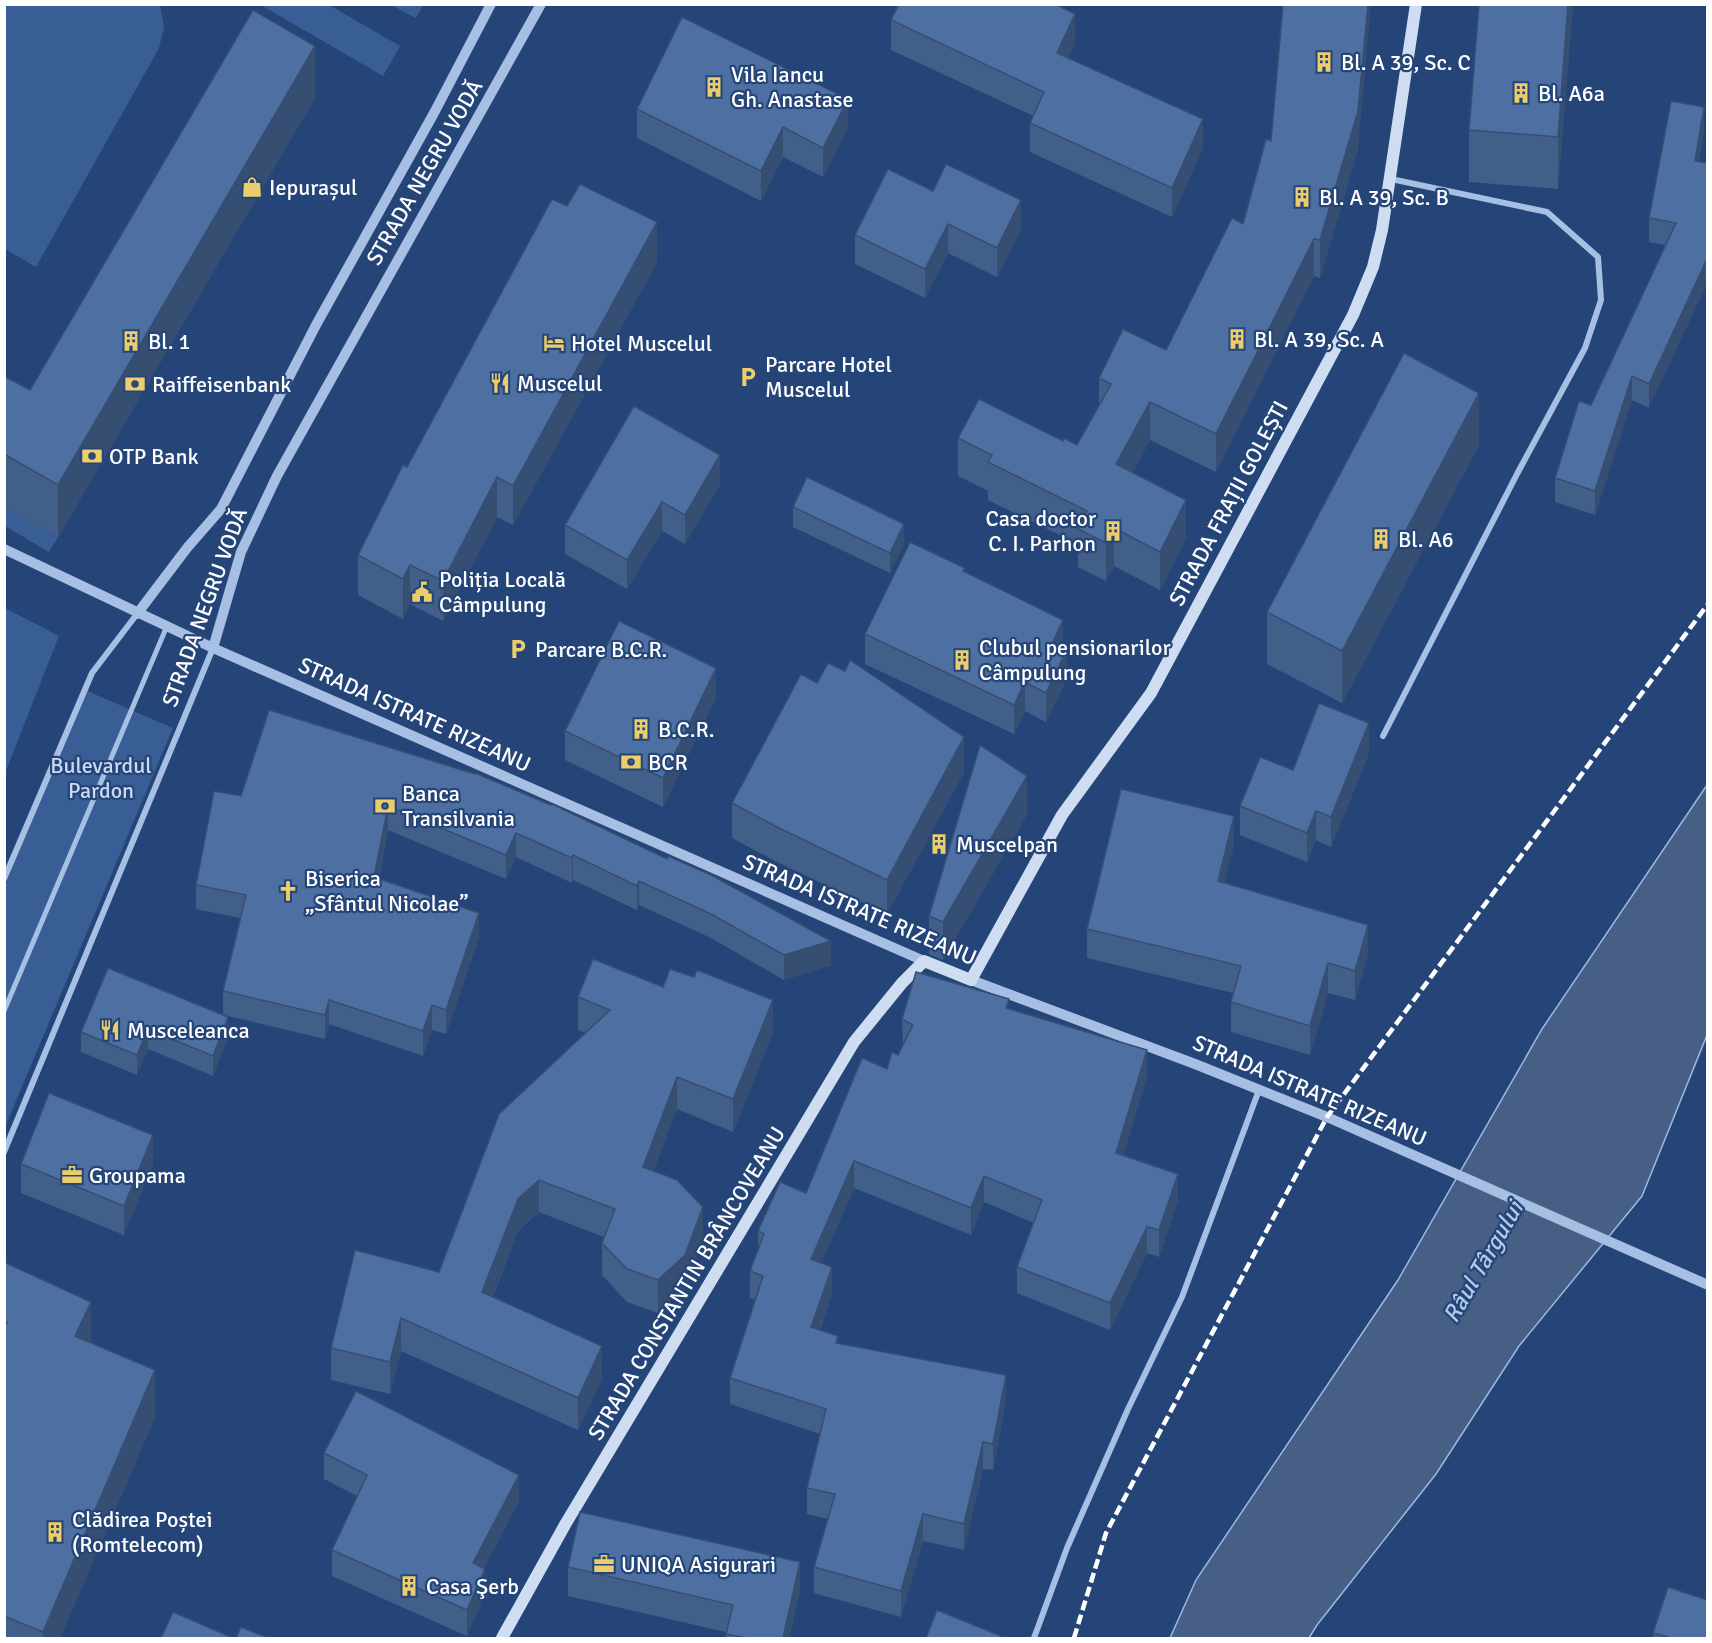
<svg xmlns="http://www.w3.org/2000/svg" width="1712" height="1643" viewBox="0 0 1712 1643" font-family="Signika,sans-serif">
<style>
.green{fill:#385e95}
.water{fill:#475f84;stroke:#9bb9e4;stroke-width:1.5}
.lines{fill:none;stroke-linecap:round;stroke-linejoin:round}
.pedestrian{stroke:#a6bfe3;stroke-width:5}
.minor{stroke:#a6bfe3;stroke-width:6}
.tertiary{stroke:#a6bfe3;stroke-width:10}
.secondary{stroke:#cfddf3;stroke-width:12}
.rail{stroke:#fff;stroke-width:4.5;stroke-dasharray:10 4.5;stroke-linecap:butt}
.wall{fill:#425f8a}
.shaded-wall{fill:#364e71}
.building{fill:#4d6fa1;stroke:#364e71;stroke-width:1.5}
.labels{text-anchor:middle;stroke-width:4.5;stroke-linejoin:round;paint-order:stroke}
.poi-label{font-size:22px;fill:#fff;stroke:#254578;text-anchor:start}
.street-label{font-size:22px;fill:#fff;stroke:#254578}
.park-label{font-size:22px;fill:#c9daf3;stroke:#254578}
.water-label{font-size:24px;font-style:italic;fill:#b1c9eb;stroke:#254578}
</style>
<rect width="100%" height="100%" fill="#254578"/>
<!-- green -->
<g class="green">
<polygon points="4,5 160,5 164,27 159,48 36,267 5,249"/>
<polygon points="261,5 329,5 400,46 383,76"/>
<polygon points="391,5 423,5 416,18"/>
<polygon points="5,506 58,537 49,552 5,526"/>
<polygon points="7,609 59,636 5,773 4,614"/>
<polygon points="85,690 173,728 5,1127 5,886"/>
</g>
<!-- water -->
<polygon class="water" points="1707,785 1707,1035 1642,1196 1519,1346 1436,1474 1317,1625 1309,1638 1170,1638 1196,1580 1398,1280 1542,1029"/>
<g class="lines">
<!-- pedestrian -->
<polyline class="pedestrian" points="4,1011 167,626"/>
<!-- minor -->
<g class="minor">
<polyline points="1383,736 1517,474 1585,348 1601,300 1598,257 1547,212 1391,179"/>
<polyline points="4,879 92,673 137,614"/>
<polyline points="4,1152 213,648"/>
<polyline points="1034,1638 1067,1548 1128,1409 1182,1297 1259,1090"/>
</g>
<!-- tertiary -->
<g class="tertiary">
<polyline points="4,549 213,648 924,961"/>
<polyline points="137,614 187,548 221,509 316,325 434,113 491,4"/>
<polyline points="213,648 241,552 277,476 541,4"/>
<polyline points="971,980 1195,1064 1327,1117 1708,1285"/>
</g>
<!-- secondary -->
<polyline class="secondary" points="502,1638 566,1523 854,1042 902,983 924,961 971,980 1062,815 1151,693 1353,315 1373,267 1382,230 1416,4"/>
<!-- rail -->
<polyline class="rail" points="1074,1638 1106,1533 1327,1117 1708,604"/>
</g>
<!-- wall -->
<g class="wall">
<polygon points="1479,4 1573,4 1558,189 1469,182 1469,130"/>
<polygon points="891,20 1075,43 1068,58 1203,148 1172,217 1030,152 1030,123 1033,116 891,50"/>
<polygon points="315,98 58,537 4,506 4,376 30,390"/>
<polygon points="637,109 848,128 823,177 783,157 761,201 637,138"/>
<polygon points="1704,132 1649,408 1632,400 1595,515 1555,502 1555,478 1591,405 1666,245 1649,242 1649,218"/>
<polygon points="1271,141 1358,149 1320,278 1314,276 1216,472 1150,440 1132,473 1186,538 1160,590 1114,566 1106,581 1078,567 1078,544 988,500 988,491 958,476 958,438 1063,441 1077,445 1099,405 1099,378 1166,350 1243,224"/>
<polygon points="933,191 1021,230 997,277 948,253 925,298 855,264 855,235"/>
<polygon points="657,262 513,525 497,517 443,621 410,604 403,619 358,595 358,555 407,467"/>
<polygon points="1479,445 1342,703 1267,664 1267,612"/>
<polygon points="720,484 685,544 662,531 627,589 565,554 565,525"/>
<polygon points="793,507 904,544 890,573 793,527"/>
<polygon points="965,572 1063,647 1067,678 1046,722 1025,711 1014,734 865,664 865,634"/>
<polygon points="716,697 663,807 565,760 565,731"/>
<polygon points="269,710 831,965 784,980 711,938 639,905 637,910 573,880 572,883 516,857 506,879 388,830 379,879 479,937 446,1034 432,1030 423,1056 329,1024 325,1039 224,1015 228,1037 213,1076 148,1049 137,1075 81,1052 81,1032 223,1015 223,991 240,918 196,909 196,885 241,796"/>
<polygon points="1369,753 1331,847 1316,840 1307,862 1240,835 1240,806 1293,770"/>
<polygon points="964,772 887,914 779,863 732,838 732,803"/>
<polygon points="1027,814 943,960 929,954 929,916"/>
<polygon points="1234,845 1224,883 1368,954 1355,1000 1328,993 1310,1055 1231,1032 1231,1002 1233,993 1087,958 1087,929"/>
<polygon points="578,997 773,1032 733,1132 677,1109 653,1171 703,1240 685,1287 658,1313 627,1302 602,1275 602,1243 604,1237 539,1212 518,1231 493,1297 602,1379 578,1430 401,1351 390,1394 331,1380 331,1348 439,1272 586,1033 578,1030"/>
<polygon points="1009,1009 1147,1077 1123,1156 1178,1200 1159,1257 1147,1253 1110,1330 1017,1293 1017,1267 1034,1223 984,1202 971,1235 854,1188 821,1263 832,1294 820,1330 838,1343 1006,1401 993,1470 983,1469 964,1550 923,1541 901,1617 814,1593 814,1567 828,1519 807,1514 807,1488 820,1434 730,1404 730,1378 755,1300 750,1298 750,1271 758,1249 758,1231 806,1193 887,1069 898,1055 903,1046 902,1019"/>
<polygon points="21,1164 153,1164 124,1235 21,1193"/>
<polygon points="4,1262 91,1342 155,1417 60,1638 4,1638"/>
<polygon points="324,1453 519,1501 484,1568 485,1595 467,1636 332,1576 332,1550 357,1496 324,1479"/>
<polygon points="568,1567 800,1591 789,1638 726,1638 726,1632 568,1596"/>
<polygon points="1653,1633 1707,1638 1653,1638"/>
</g>
<!-- shaded-wall -->
<g class="shaded-wall">
<polygon points="1368,4 1371,4 1358,149 1320,278 1320,240"/>
<polygon points="1568,4 1573,4 1558,189 1558,137"/>
<polygon points="1075,14 1075,43 1057,82 1057,53"/>
<polygon points="315,46 315,98 58,537 58,485"/>
<polygon points="848,99 848,128 823,177 823,148"/>
<polygon points="1704,107 1704,132 1695,185 1695,161"/>
<polygon points="1203,119 1203,148 1172,217 1172,188"/>
<polygon points="783,127 783,157 761,201 761,171"/>
<polygon points="1021,200 1021,230 997,277 997,248"/>
<polygon points="657,222 657,262 513,525 513,486"/>
<polygon points="948,224 948,253 925,298 925,269"/>
<polygon points="1314,239 1314,276 1216,472 1216,434"/>
<polygon points="1707,259 1707,284 1649,408 1649,384"/>
<polygon points="1632,376 1632,400 1595,515 1595,491"/>
<polygon points="1479,393 1479,445 1342,703 1342,651"/>
<polygon points="1150,402 1150,440 1116,502 1116,464"/>
<polygon points="720,455 720,484 685,544 685,515"/>
<polygon points="497,477 497,517 443,621 443,581"/>
<polygon points="1186,500 1186,538 1160,590 1160,552"/>
<polygon points="662,502 662,531 627,589 627,560"/>
<polygon points="904,524 904,544 890,573 890,553"/>
<polygon points="1114,528 1114,566 1106,581 1106,543"/>
<polygon points="410,565 410,604 403,619 403,579"/>
<polygon points="1063,620 1063,649 1053,642"/>
<polygon points="1067,649 1067,678 1046,722 1046,693"/>
<polygon points="716,668 716,697 663,807 663,778"/>
<polygon points="1025,682 1025,711 1014,734 1014,705"/>
<polygon points="1369,723 1369,753 1331,847 1331,817"/>
<polygon points="964,737 964,772 887,914 887,880"/>
<polygon points="1027,776 1027,814 943,960 943,922"/>
<polygon points="388,806 388,830 374,902 374,877"/>
<polygon points="1316,811 1316,840 1307,862 1307,833"/>
<polygon points="1234,816 1234,845 1218,910 1218,881"/>
<polygon points="516,833 516,857 506,879 506,855"/>
<polygon points="573,855 573,880 572,883 572,858"/>
<polygon points="639,881 639,905 637,910 637,886"/>
<polygon points="479,913 479,937 446,1034 446,1010"/>
<polygon points="1368,925 1368,954 1355,1000 1355,971"/>
<polygon points="831,941 831,965 784,980 784,955"/>
<polygon points="1328,963 1328,993 1310,1055 1310,1026"/>
<polygon points="329,1000 329,1024 325,1039 325,1015"/>
<polygon points="773,1000 773,1032 733,1132 733,1099"/>
<polygon points="432,1005 432,1030 423,1056 423,1031"/>
<polygon points="228,1017 228,1037 213,1076 213,1056"/>
<polygon points="148,1029 148,1049 137,1075 137,1055"/>
<polygon points="1147,1050 1147,1077 1116,1180 1116,1153"/>
<polygon points="677,1077 677,1109 643,1200 643,1167"/>
<polygon points="153,1135 153,1164 124,1235 124,1206"/>
<polygon points="854,1161 854,1188 811,1286 811,1259"/>
<polygon points="1178,1174 1178,1200 1159,1257 1159,1230"/>
<polygon points="984,1176 984,1202 971,1235 971,1208"/>
<polygon points="539,1180 539,1212 518,1231 482,1324 482,1292 518,1199"/>
<polygon points="703,1207 703,1240 685,1287 658,1313 658,1280"/>
<polygon points="1147,1227 1147,1253 1110,1330 1110,1303"/>
<polygon points="832,1267 832,1294 811,1354 811,1327"/>
<polygon points="91,1302 91,1349 75,1336"/>
<polygon points="401,1318 401,1351 390,1394 390,1362"/>
<polygon points="602,1346 602,1379 578,1430 578,1398"/>
<polygon points="155,1370 155,1417 60,1638 43,1638 43,1632"/>
<polygon points="1006,1375 1006,1401 993,1470 993,1444"/>
<polygon points="983,1442 983,1469 964,1550 964,1524"/>
<polygon points="519,1475 519,1501 473,1590 473,1563"/>
<polygon points="923,1514 923,1541 901,1617 901,1591"/>
<polygon points="800,1562 800,1591 789,1638 783,1638"/>
<polygon points="485,1569 485,1595 467,1636 467,1610"/>
</g>
<!-- building -->
<g class="building">
<polygon points="899,4 1055,4 1075,14 1057,53 1203,119 1172,188 1030,123 1044,92 891,20"/>
<polygon points="1283,4 1368,4 1358,111 1320,240 1314,239 1216,434 1150,402 1116,464 1186,500 1160,552 1114,528 1106,543 1078,529 1087,511 988,462 992,455 958,438 979,399 1063,441 1064,438 1077,445 1111,384 1099,378 1123,329 1166,350 1232,218 1243,224 1266,139 1271,141"/>
<polygon points="1479,4 1568,4 1558,137 1469,130"/>
<polygon points="253,10 315,46 58,485 4,454 4,376 30,390"/>
<polygon points="682,17 848,99 823,148 783,127 761,171 637,109"/>
<polygon points="1671,101 1704,107 1695,161 1707,163 1707,259 1649,384 1632,376 1595,491 1555,478 1579,401 1591,405 1676,223 1649,218"/>
<polygon points="946,164 1021,200 997,248 948,224 925,269 855,235 888,169 933,191"/>
<polygon points="580,184 657,222 513,486 497,477 443,581 410,565 403,579 358,555 403,465 407,467 552,199 567,206"/>
<polygon points="1404,353 1479,393 1342,651 1267,612"/>
<polygon points="634,406 720,455 685,515 662,502 627,560 565,525"/>
<polygon points="807,477 904,524 890,553 793,507"/>
<polygon points="910,542 965,568 963,571 1063,620 1053,642 1067,649 1046,693 1025,682 1014,705 865,634"/>
<polygon points="619,621 716,668 663,778 565,731"/>
<polygon points="850,660 964,737 887,880 779,828 732,803 801,674 817,683 828,663 845,671"/>
<polygon points="1319,703 1369,723 1331,817 1316,811 1307,833 1240,806 1260,757 1293,770"/>
<polygon points="269,710 475,774 475,773 551,805 552,804 667,859 668,856 711,875 831,941 784,955 711,914 639,881 637,886 573,855 572,858 516,833 506,855 388,806 374,877 479,913 446,1010 432,1005 423,1031 329,1000 325,1015 223,991 246,895 196,885 214,791 241,796"/>
<polygon points="980,745 1027,776 943,922 929,916"/>
<polygon points="1121,789 1234,816 1218,881 1368,925 1355,971 1328,963 1310,1026 1231,1002 1241,966 1087,929"/>
<polygon points="593,959 663,987 670,969 694,977 697,970 773,1000 733,1099 677,1077 643,1167 677,1180 703,1207 685,1255 658,1280 627,1269 602,1243 615,1209 539,1180 518,1199 482,1292 602,1346 578,1398 401,1318 390,1362 331,1348 355,1250 439,1272 499,1114 610,1010 578,997"/>
<polygon points="108,968 228,1017 213,1056 148,1029 137,1055 81,1032"/>
<polygon points="916,972 1009,999 1006,1008 1147,1050 1116,1153 1178,1174 1159,1230 1147,1227 1110,1303 1017,1267 1042,1200 984,1176 971,1208 854,1161 811,1259 832,1267 811,1327 838,1336 836,1343 1006,1375 993,1444 983,1442 964,1524 923,1514 901,1591 814,1567 835,1494 807,1488 826,1409 730,1378 763,1276 750,1271 764,1234 758,1231 780,1182 806,1193 862,1058 887,1069 892,1052 898,1055 913,1025 902,1019"/>
<polygon points="49,1093 153,1135 124,1206 21,1164"/>
<polygon points="4,1262 91,1302 75,1336 155,1370 43,1632 4,1616 4,1329 7,1322 4,1321"/>
<polygon points="356,1391 519,1475 473,1563 485,1569 467,1610 332,1550 367,1475 324,1453"/>
<polygon points="580,1512 800,1562 783,1638 747,1638 726,1634 733,1605 568,1567"/>
<polygon points="1668,1587 1707,1600 1707,1638 1672,1638 1653,1633"/>
<polygon points="937,1610 1001,1636 999,1638 926,1638"/>
<polygon points="173,1612 233,1638 161,1638"/>
<polygon points="241,1627 268,1638 236,1638"/>
</g>
<!-- icons -->
<defs>
<g id="building-bare" transform="scale(1.62)"><path d="M-4-6H4V6H1V3H-1V6H-4ZM-2.5-4.3h1.7v1.8h-1.7ZM.8-4.3h1.7v1.8H.8ZM-2.5-1h1.7V.8h-1.7ZM.8-1h1.7V.8H.8Z" fill="#eccd6b" stroke="#254578" stroke-width="2.5" paint-order="stroke"/></g>
<g id="shop-bare" transform="scale(1.62)"><path d="M-5-2.5h2.3a2.7 3.5 0 0 1 5.4 0H5L5.5 6h-11ZM-1.5-2.5h3a1.5 2.3 0 0 0-3 0Z" fill="#eccd6b" stroke="#254578" stroke-width="2.5" paint-order="stroke"/></g>
<g id="hotel-bare" transform="scale(1.62)"><path d="M-6-4.5h1.5V1H6V5H4.5V3h-9V5H-6ZM-4 0a1.8 1.8 0 1 1 3.6 0ZM.5 0V-2.5h3Q6-2.5 6 0Z" fill="#eccd6b" stroke="#254578" stroke-width="2.5" paint-order="stroke"/></g>
<g id="parking-bare" transform="scale(1.62)"><path d="M-3.5-5.5H1a3.5 3.5 0 0 1 0 7H-1V5.5H-3.5ZM-1-3.4V-.6H.8a1.4 1.4 0 0 0 0-2.8Z" fill="#eccd6b" stroke="#254578" stroke-width="2.5" paint-order="stroke"/></g>
<g id="restaurant-bare" transform="scale(1.62)"><path d="M-5-6h1v4h1v-4h1v4h1v-4h1v5L-1.5 .5V6h-2V.5L-5-1ZM5-6V6H3V1.5H1.5Q1.5-4 5-6Z" fill="#eccd6b" stroke="#254578" stroke-width="2.5" paint-order="stroke"/></g>
<g id="bank-bare" transform="scale(1.62)"><path d="M-6-4H6V4H-6ZM0-2.3a2.3 2.3 0 1 0 0 4.6a2.3 2.3 0 1 0 0-4.6Z" fill="#eccd6b" stroke="#254578" stroke-width="2.5" paint-order="stroke"/></g>
<g id="civic-bare" transform="scale(1.62)"><path d="M-.6-6.5H3V-4.5H.6V-3L4-1V1h2V6H-6V1h2V-1L-.6-3ZM-1.2 2.5V6h2.4V2.5Z" fill="#eccd6b" stroke="#254578" stroke-width="2.5" paint-order="stroke"/></g>
<g id="church-bare" transform="scale(1.62)"><path d="M-1.2-6h2.4v3.5h3.3v2.4h-3.3V6h-2.4V-.1h-3.3v-2.4h3.3Z" fill="#eccd6b" stroke="#254578" stroke-width="2.5" paint-order="stroke"/></g>
<g id="office-bare" transform="scale(1.62)"><path d="M-6-3h4V-5.5h4V-3h4V5H-6ZM-1-4.5V-3h2v-1.5ZM-6 0V1H6V0Z" fill="#eccd6b" stroke="#254578" stroke-width="2.5" paint-order="stroke"/></g>
</defs>
<g fill-rule="evenodd">
<use href="#building-bare" x="1324" y="62"/>
<use href="#building-bare" x="714" y="87"/>
<use href="#building-bare" x="1521" y="93"/>
<use href="#shop-bare" x="252" y="187"/>
<use href="#building-bare" x="1302" y="197"/>
<use href="#building-bare" x="1237" y="339"/>
<use href="#building-bare" x="131" y="341"/>
<use href="#hotel-bare" x="554" y="343"/>
<use href="#parking-bare" x="748" y="377"/>
<use href="#restaurant-bare" x="500" y="383"/>
<use href="#bank-bare" x="135" y="384"/>
<use href="#bank-bare" x="92" y="456"/>
<use href="#building-bare" x="1113" y="531"/>
<use href="#building-bare" x="1381" y="539"/>
<use href="#civic-bare" x="422" y="592"/>
<use href="#parking-bare" x="518" y="649"/>
<use href="#building-bare" x="962" y="660"/>
<use href="#building-bare" x="641" y="729"/>
<use href="#bank-bare" x="631" y="762"/>
<use href="#bank-bare" x="385" y="806"/>
<use href="#building-bare" x="939" y="844"/>
<use href="#church-bare" x="288" y="891"/>
<use href="#restaurant-bare" x="110" y="1030"/>
<use href="#office-bare" x="72" y="1175"/>
<use href="#building-bare" x="55" y="1532"/>
<use href="#office-bare" x="604" y="1564"/>
<use href="#building-bare" x="409" y="1586"/>
</g>
<g class="labels">
<!-- poi labels -->
<g class="poi-label">
<text x="1341" y="70">Bl. A 39, Sc. C</text>
<text x="731" y="82">Vila Iancu<tspan x="731" dy="25">Gh. Anastase</tspan></text>
<text x="1538" y="101">Bl. A6a</text>
<text x="269" y="195">Iepurașul</text>
<text x="1319" y="205">Bl. A 39, Sc. B</text>
<text x="1254" y="347">Bl. A 39, Sc. A</text>
<text x="148" y="349">Bl. 1</text>
<text x="571" y="351">Hotel Muscelul</text>
<text x="765" y="372">Parcare Hotel<tspan x="765" dy="25">Muscelul</tspan></text>
<text x="517" y="391">Muscelul</text>
<text x="152" y="392">Raiffeisenbank</text>
<text x="109" y="464">OTP Bank</text>
<text x="1096" y="526" text-anchor="end">Casa doctor<tspan x="1096" dy="25">C. I. Parhon</tspan></text>
<text x="1398" y="547">Bl. A6</text>
<text x="439" y="587">Poliția Locală<tspan x="439" dy="25">Câmpulung</tspan></text>
<text x="979" y="655">Clubul pensionarilor<tspan x="979" dy="25">Câmpulung</tspan></text>
<text x="535" y="657">Parcare B.C.R.</text>
<text x="658" y="737">B.C.R.</text>
<text x="648" y="770">BCR</text>
<text x="402" y="801">Banca<tspan x="402" dy="25">Transilvania</tspan></text>
<text x="956" y="852">Muscelpan</text>
<text x="305" y="886">Biserica<tspan x="305" dy="25">„Sfântul Nicolae”</tspan></text>
<text x="127" y="1038">Musceleanca</text>
<text x="89" y="1183">Groupama</text>
<text x="72" y="1527">Clădirea Poștei<tspan x="72" dy="25">(Romtelecom)</tspan></text>
<text x="621" y="1572">UNIQA Asigurari</text>
<text x="426" y="1594">Casa Şerb</text>
</g>
<!-- street labels -->
<g class="street-label">
<text transform="translate(424 172) rotate(-60)" y="8">STRADA NEGRU VODĂ</text>
<text transform="translate(1228 503) rotate(-62)" y="8">STRADA FRAȚII GOLEȘTI</text>
<text transform="translate(204 607) rotate(-70)" y="8">STRADA NEGRU VODĂ</text>
<text transform="translate(415 714) rotate(24)" y="8">STRADA ISTRATE RIZEANU</text>
<text transform="translate(860 909) rotate(23)" y="8">STRADA ISTRATE RIZEANU</text>
<text transform="translate(1310 1090) rotate(23)" y="8">STRADA ISTRATE RIZEANU</text>
<text transform="translate(686 1283) rotate(-59)" y="8">STRADA CONSTANTIN BRÂNCOVEANU</text>
</g>
<!-- park labels -->
<g class="park-label">
<text x="101" y="773">Bulevardul<tspan x="101" dy="25">Pardon</tspan></text>
</g>
<!-- water labels -->
<g class="water-label">
<text transform="translate(1483 1262) rotate(-60)" y="8">Râul Târgului</text>
</g>
</g>
<!-- border -->
<rect width="1712" height="1643" fill="none" stroke="#ffffff" stroke-width="12"/>
</svg>
